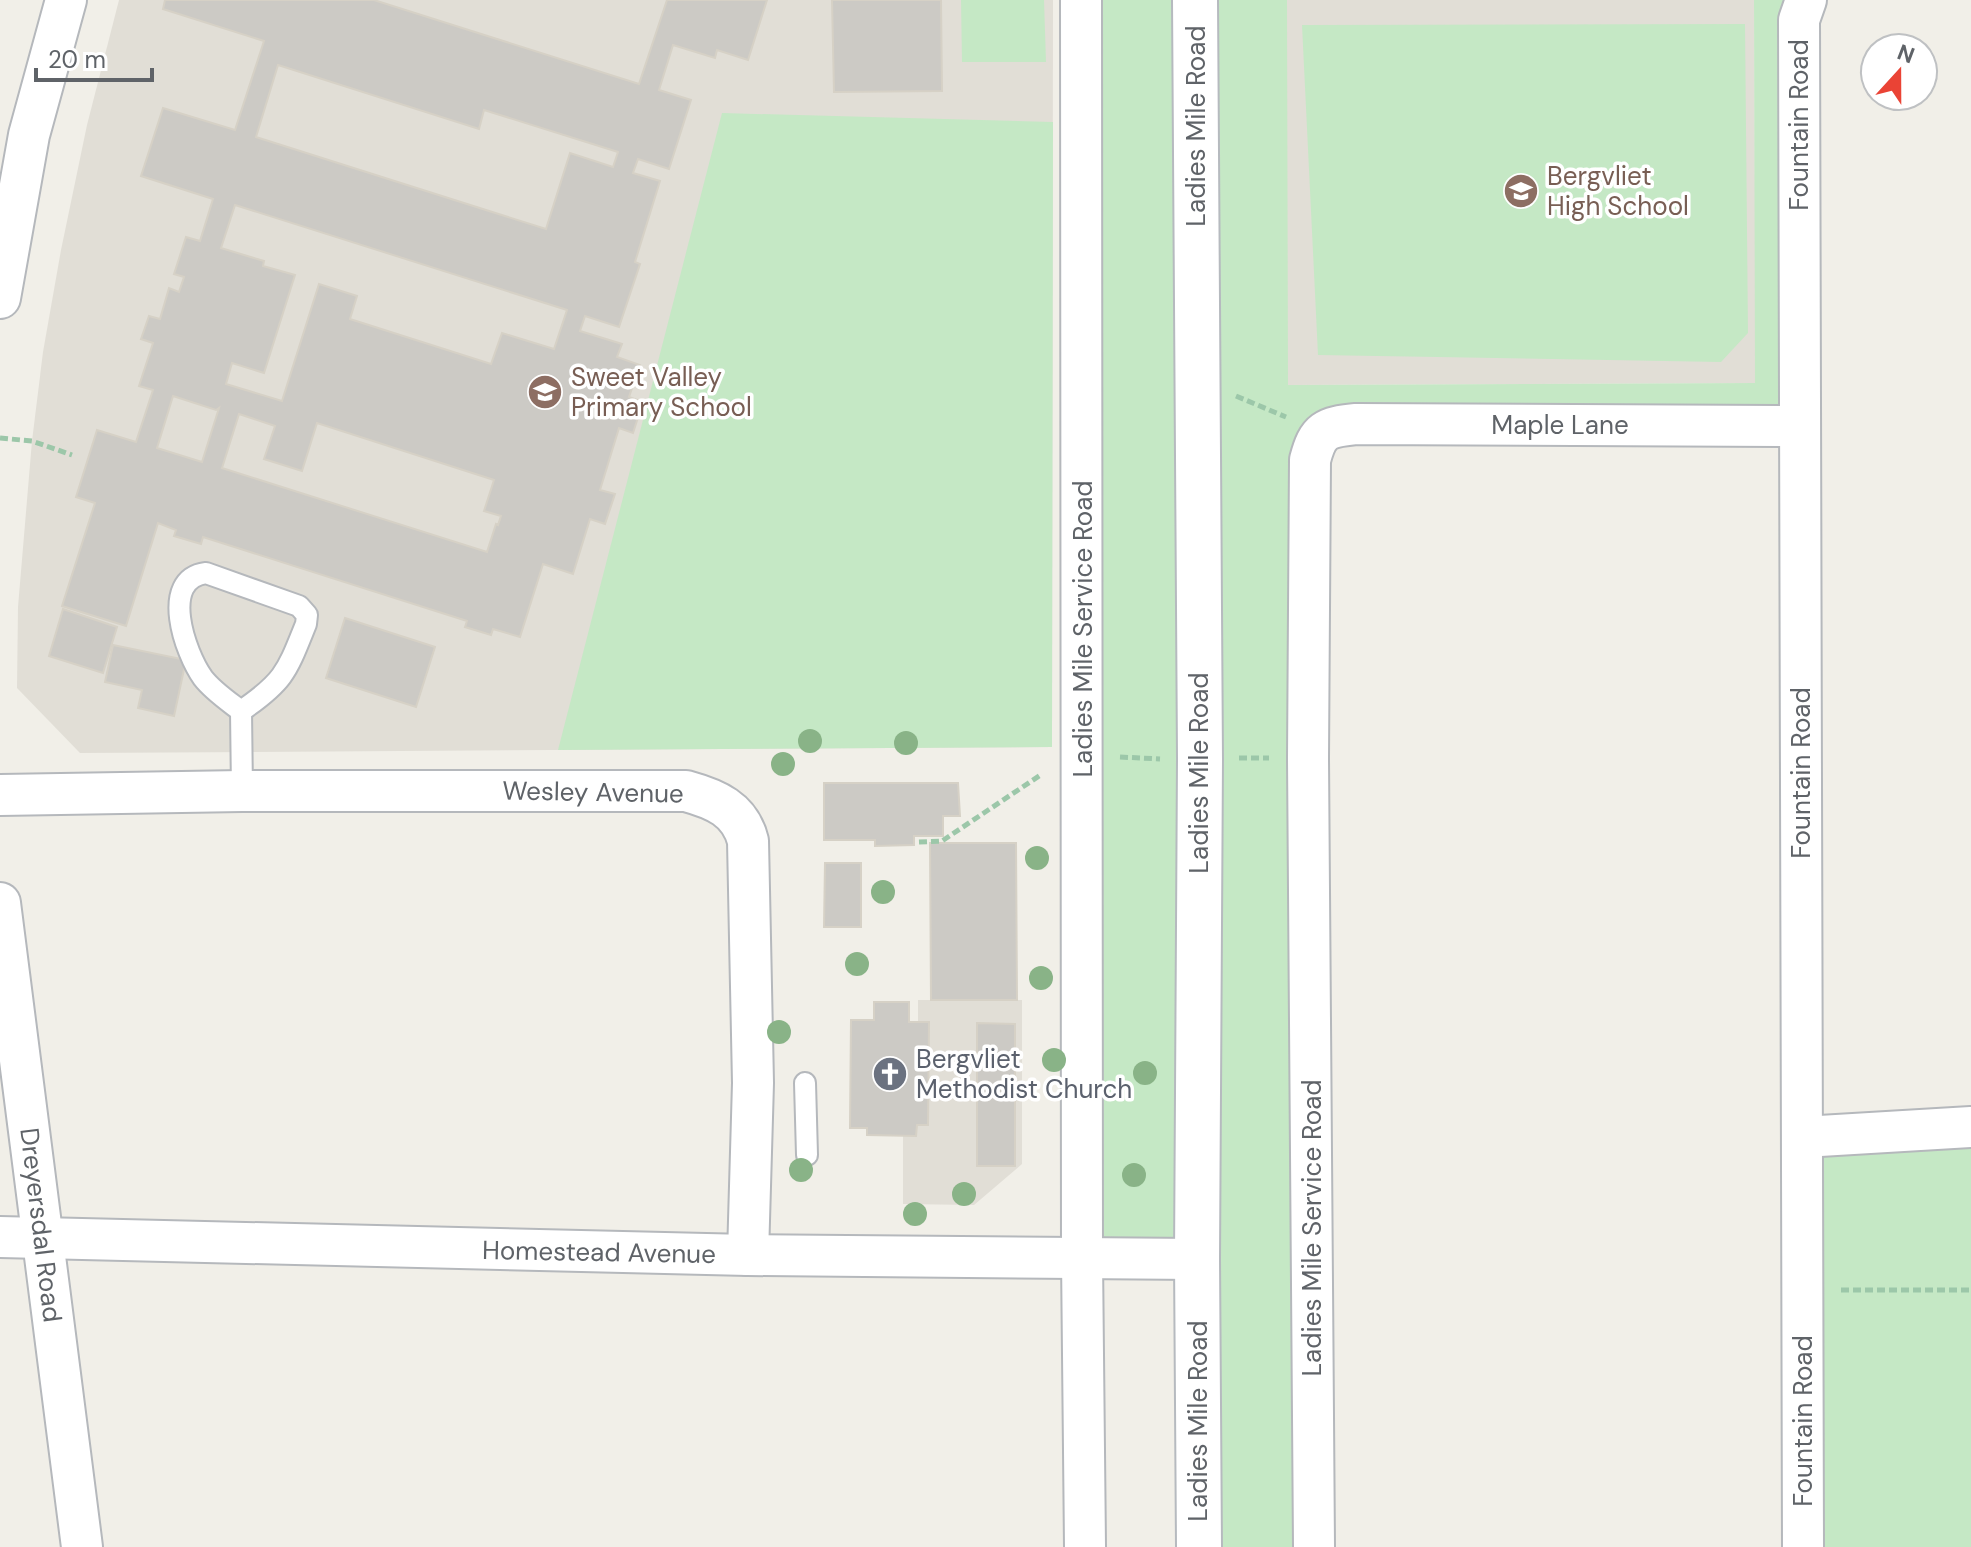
<svg xmlns="http://www.w3.org/2000/svg" width="1971" height="1547" viewBox="0 0 1971 1547" font-family="'DM Sans',sans-serif">
<style>
.education{fill:#e1ded6}
.green{fill:#c5e8c5}
.building{fill:#cccac5;stroke:#d6d1c6;stroke-width:2;fill-rule:evenodd}
.lines{fill:none;stroke-linecap:round;stroke-linejoin:round}
.lane-casing{stroke:#b5b8bc;stroke-width:24}
.street-casing{stroke:#b5b8bc;stroke-width:44}
.secondary-casing{stroke:#b6babf;stroke-width:48}
.path{stroke:#9cc7a9;stroke-width:5;stroke-dasharray:8 4;stroke-linecap:butt}
.lane{stroke:#fff;stroke-width:20}
.street{stroke:#fff;stroke-width:40}
.secondary{stroke:#fff;stroke-width:44}
.tree{fill:#89b387}
.labels{text-anchor:middle;stroke-width:7;stroke-linejoin:round;paint-order:stroke}
.street-label{font-size:26px;fill:#5f6368;stroke:#fff}
.education-label{font-size:26px;fill:#785e54;stroke:#fff;text-anchor:start}
.worship-label{font-size:26px;fill:#5b616d;stroke:#fff;text-anchor:start}
</style>
<rect width="100%" height="100%" fill="#f1efe8"/>
<!-- education -->
<g class="education">
<polygon points="119,0 1053,0 1052,747 80,753 17,688 18,607 32,441 43,352 61,250 87,125"/>
<polygon points="1287,0 1754,0 1756,383 1287,385"/>
<polygon points="918,1000 1022,1000 1022,1164 974,1205 903,1204 903,1135 917,1125 928,1125 929,1023 918,1022"/>
</g>
<!-- green -->
<g class="green">
<polygon points="961,0 1044,0 1046,62 962,62"/>
<polygon points="1081,0 1287,0 1288,385 1755,383 1754,0 1806,0 1799,426 1322,432 1314,1547 1199,1547 1197,1259 1082,1258"/>
<polygon points="1745,24 1748,333 1721,362 1318,355 1302,25"/>
<polygon points="722,113 1053,122 1052,747 558,750"/>
<polygon points="1971,1127 1971,1547 1801,1547 1803,1137"/>
</g>
<!-- building -->
<g class="building">
<path d="M165,0H374L639,84L667,0H767L748,60L717,50L715,58L673,45L659,90L691,100L669,169L638,159L633,173L660,181L635,262L640,264L619,327L585,316L580,331L622,344L617,357L640,365L629,397L643,402L633,433L619,428L600,490L615,494L605,524L590,519L573,574L543,564L520,637L493,629L491,635L465,627L467,621L203,537L201,544L174,536L176,530L158,523L126,626L62,606L95,503L76,497L97,430L136,442L153,390L139,386L153,343L141,339L149,316L160,319L169,288L179,292L184,277L174,274L186,237L200,241L213,199L141,176L163,108L235,130L264,41L163,9ZM278,65L479,129L484,110L618,152L613,167L570,153L546,229L256,137ZM235,205L567,310L554,349L502,333L491,364L350,319L357,296L319,284L282,401L226,384L232,363L264,373L295,275L263,266L264,261L221,248ZM173,396L216,410L219,408L202,462L157,448ZM239,414L275,426L264,459L302,471L317,423L494,480L484,511L501,516L498,525L496,524L487,552L222,468Z"/>
<polygon points="832,0 941,0 942,91 834,92"/>
<polygon points="63,609 117,627 103,673 49,656"/>
<polygon points="345,618 435,647 416,707 326,678"/>
<polygon points="113,645 186,660 174,716 138,708 142,690 105,682"/>
<polygon points="824,783 958,783 960,816 943,816 943,836 914,836 914,845 875,846 875,840 824,840"/>
<polygon points="930,843 1016,843 1017,1000 931,1000"/>
<polygon points="825,863 861,863 861,927 824,927"/>
<polygon points="874,1002 909,1002 909,1022 929,1022 928,1125 917,1125 916,1136 867,1135 867,1128 850,1128 851,1020 874,1020"/>
<polygon points="977,1023 1015,1024 1015,1166 977,1166"/>
</g>
<g class="lines">
<!-- lane casing -->
<g class="lane-casing">
<g id="lane">
<path d="M206,573L299,606L307,615L306,624C287,671 285,681 241,711C228,701 213,691 203,678C185,653 159,579 206,573Z"/>
<polyline points="241,711 242,791"/>
<polyline points="805,1083 807,1155"/>
</g>
</g>
<!-- street casing -->
<g class="street-casing">
<g id="street">
<polyline points="1081,0 1082,1258 1085,1547"/>
<polyline points="0,298 29,135 66,0"/>
<path d="M0,795L242,791H686C715,799 740,809 748,841L753,1083L748,1255"/>
<polyline points="0,903 82,1547"/>
<polyline points="1803,1137 1971,1127"/>
<polyline points="0,1237 748,1255 1197,1259"/>
<path d="M1314,1547L1308,759L1310,460C1318,430 1325,427 1356,424L1799,426"/>
<polyline points="1803,1547 1799,20 1806,0"/>
</g>
</g>
<!-- secondary casing -->
<g class="secondary-casing">
<polyline id="secondary" points="1195,0 1200,759 1197,1259 1199,1547"/>
</g>
<!-- path -->
<g class="path">
<polyline points="1236,396 1286,417"/>
<polyline points="0,438 32,441 72,455"/>
<polyline points="1120,757 1160,759"/>
<polyline points="1239,758 1269,758"/>
<polyline points="919,842 942,841 1042,774"/>
<polyline points="1841,1290 1971,1290"/>
</g>
<!-- lane -->
<use href="#lane" class="lane"/>
<!-- street -->
<use href="#street" class="street"/>
<!-- secondary -->
<use href="#secondary" class="secondary"/>
</g>
<!-- trees -->
<g class="tree">
<circle cx="810" cy="741" r="12"/>
<circle cx="906" cy="743" r="12"/>
<circle cx="783" cy="764" r="12"/>
<circle cx="1037" cy="858" r="12"/>
<circle cx="883" cy="892" r="12"/>
<circle cx="857" cy="964" r="12"/>
<circle cx="1041" cy="978" r="12"/>
<circle cx="779" cy="1032" r="12"/>
<circle cx="1054" cy="1060" r="12"/>
<circle cx="1145" cy="1073" r="12"/>
<circle cx="801" cy="1170" r="12"/>
<circle cx="1134" cy="1175" r="12"/>
<circle cx="964" cy="1194" r="12"/>
<circle cx="915" cy="1214" r="12"/>
</g>
<!-- icons -->
<defs>
<g id="school-disc" transform="scale(1.8)"><circle r="9.5" fill="#8d6e63" stroke="#fff"/><path d="M0-5L7-2L0 1L-7-2ZM-4 1L0 2.5L4 1V4Q0 6-4 4Z" fill="#fff"/></g>
<g id="church-disc" transform="scale(1.8)"><circle r="9.5" fill="#6b7280" stroke="#fff"/><path d="M-1.2-6h2.4v3.5h3.3v2.4h-3.3V6h-2.4V-.1h-3.3v-2.4h3.3Z" fill="#fff"/></g>
</defs>
<g fill-rule="evenodd">
<use href="#school-disc" x="1521" y="191"/>
<use href="#school-disc" x="545" y="392"/>
<use href="#church-disc" x="890" y="1074"/>
</g>
<g class="labels">
<!-- street labels -->
<g class="street-label">
<text transform="translate(1799 125) rotate(-90)" y="9">Fountain Road</text>
<text transform="translate(1196 126) rotate(-90)" y="9">Ladies Mile Road</text>
<text x="1560" y="434">Maple Lane</text>
<text transform="translate(1083 629) rotate(-90)" y="9">Ladies Mile Service Road</text>
<text transform="translate(1199 773) rotate(-90)" y="9">Ladies Mile Road</text>
<text transform="translate(1801 773) rotate(-90)" y="9">Fountain Road</text>
<text transform="translate(593 792) rotate(1)" y="9">Wesley Avenue</text>
<text transform="translate(41 1225) rotate(83)" y="9">Dreyersdal Road</text>
<text transform="translate(1312 1228) rotate(-90)" y="9">Ladies Mile Service Road</text>
<text transform="translate(599 1252) rotate(1)" y="9">Homestead Avenue</text>
<text transform="translate(1198 1421) rotate(-90)" y="9">Ladies Mile Road</text>
<text transform="translate(1803 1421) rotate(-90)" y="9">Fountain Road</text>
</g>
<!-- education labels -->
<g class="education-label">
<text x="1547" y="185">Bergvliet<tspan x="1547" dy="30">High School</tspan></text>
<text x="571" y="386">Sweet Valley<tspan x="571" dy="30">Primary School</tspan></text>
</g>
<!-- worship labels -->
<g class="worship-label">
<text x="916" y="1068">Bergvliet<tspan x="916" dy="30">Methodist Church</tspan></text>
</g>
</g>
<!-- north arrow -->
<g transform="translate(1899 72) rotate(21)"><circle r="38" fill="#ffffff" stroke="#bfc1c3" stroke-width="2"/>
<path d="M0-6L14 30L0 20L-14 30Z" fill="#ea4335"/>
<text y="-12" font-size="22" font-weight="bold" text-anchor="middle" fill="#5f6368">N</text>
</g>
<!-- scale -->
<path d="M36 68v12h116v-12" fill="none" stroke="#5f6368" stroke-width="4"/>
<text x="48" y="68" font-size="24" fill="#5f6368" stroke="#ffffff" stroke-width="6" paint-order="stroke">20 m</text>
</svg>
